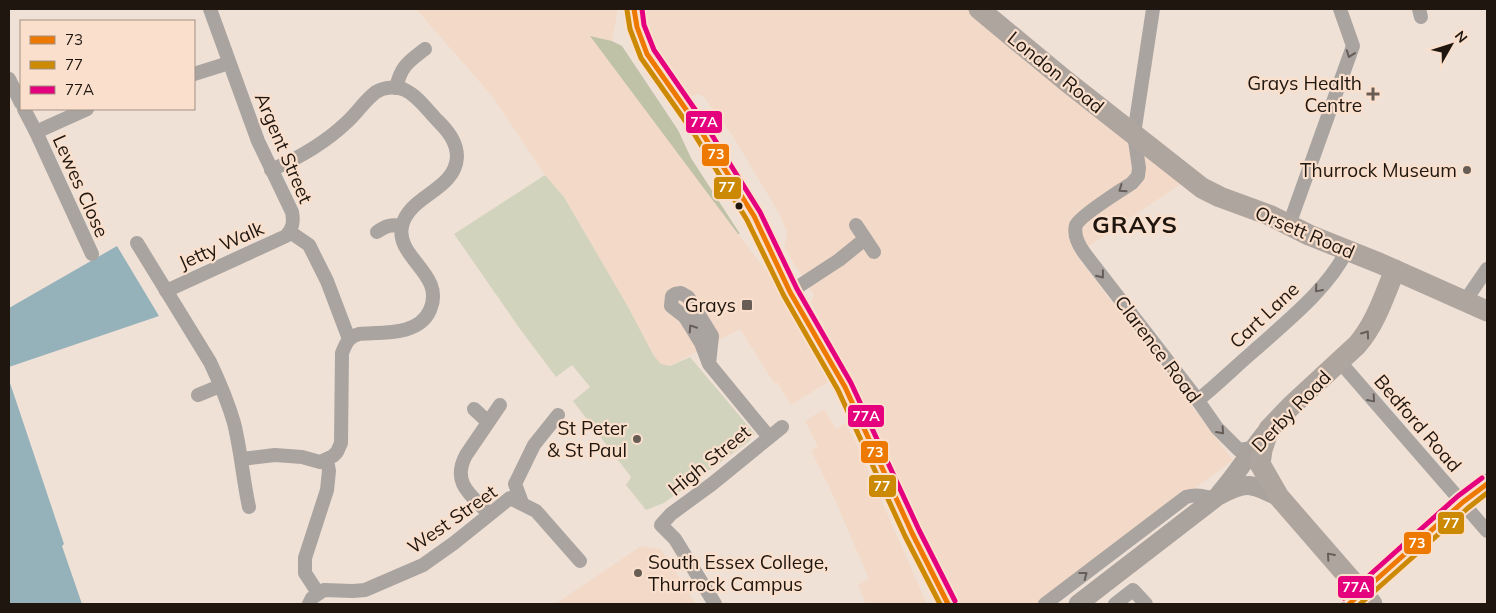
<svg xmlns="http://www.w3.org/2000/svg" width="1496" height="613" viewBox="0 0 1496 613" font-family="Mulish,sans-serif">
<style>
.built{fill:#f3dac8}
.green{fill:#d2d3bd}
.forest{fill:#c0c2a8}
.water{fill:#95b2bb}
.lines{fill:none;stroke-linecap:round;stroke-linejoin:round}
.street{stroke:#a9a4a0;stroke-width:14}
.secondary{stroke:#aaa29d;stroke-width:19}
.primary{stroke:#afa59f;stroke-width:21}
.bus-1-casing{stroke:#fae0cc;stroke-width:9}
.bus-2-casing{stroke:#fae0cc;stroke-width:9}
.bus-3-casing{stroke:#fae0cc;stroke-width:9}
.bus-1{stroke:#ee7900;stroke-width:5}
.bus-2{stroke:#cc8903;stroke-width:5}
.bus-3{stroke:#e5007d;stroke-width:5}
.oneway{stroke:#645d58}
.oneway2{stroke:#675e57}
.poi-dot{fill:#685d55;stroke:#fae0cc;stroke-width:2}
.bus-dot{fill:#1f160f;stroke:#fae0cc;stroke-width:2}
.labels{text-anchor:middle;stroke-width:4.5;stroke-linejoin:round;paint-order:stroke}
.street-label{font-size:19px;fill:#1f160f;stroke:#fae0cc}
.poi-label{font-size:19px;fill:#1f160f;stroke:#fae0cc;text-anchor:end}
.district-label{font-size:24px;font-weight:bold;letter-spacing:1px;fill:#1f160f;stroke:#fae0cc}
.line-badge{stroke:#fae0cc;stroke-width:2}
.badge-label{font-size:14px;text-anchor:middle;font-weight:bold;fill:#fff}
</style>
<rect width="100%" height="100%" fill="#f0e1d6"/>
<!-- built -->
<g class="built">
<polygon points="416,9 618,9 612,41 591,37 778,287 833,379 791,405 777,382 774,383 740,329 670,366 661,364 654,356 627,305 564,197 545,175 492,96"/>
<polygon points="645,9 968,9 1120,134 1127,143 1182,183 1076,255 1233,460 1039,604 958,604 853,382 811,302 814,295 784,248 787,233 780,215 732,135 704,97 698,94 689,97 670,71 658,50 646,21"/>
<polygon points="824,409 836,429 845,423 857,445 927,604 866,604 858,585 869,579 832,493 811,450 818,447 805,421"/>
<polygon points="641,546 661,549 696,604 555,604"/>
</g>
<!-- green -->
<polygon class="green" points="545,175 564,197 627,305 654,356 661,364 670,366 690,357 755,434 748,442 664,503 646,510 626,485 631,477 573,401 590,387 572,365 556,377 520,329 454,234"/>
<!-- forest -->
<polygon class="forest" points="590,36 612,41 622,46 678,130 691,158 740,234 738,234"/>
<!-- water -->
<g class="water">
<polygon points="117,246 159,316 9,367 9,308"/>
<polygon points="9,380 64,544 62,546 82,604 9,604"/>
</g>
<g class="lines">
<!-- street -->
<g class="street">
<polyline points="634,9 637,27 647,54 699,128 739,191 754,216 790,292 845,387 912,533 948,604"/>
<path d="M1153,9L1134,134L1139,168L1138,176L1132,183C1121,190 1080,216 1076,225C1073,236 1079,246 1085,254L1194,395L1217,428L1239,450L1252,448"/>
<polyline points="1419,9 1421,17"/>
<polyline points="194,74 229,63"/>
<polyline points="9,79 21,103"/>
<path d="M396,88C401,66 408,62 425,49"/>
<polyline points="24,109 36,132"/>
<polyline points="87,109 36,132 92,254"/>
<polyline points="856,225 874,252"/>
<polyline points="1289,225 1353,46 1340,9"/>
<polyline points="290,232 309,245 327,281 349,339"/>
<path d="M377,232C385,226 391,224 402,226"/>
<path d="M137,243L210,362C219,381 228,402 234,423C241,451 243,480 249,507"/>
<path d="M166,291L286,236C293,229 294,222 292,212L258,141L210,9"/>
<polyline points="790,292 839,260 865,239"/>
<polyline points="1465,301 1487,269"/>
<polyline points="1340,362 1487,531"/>
<polyline points="709,364 712,336 688,297 681,293 675,294 672,296 671,306 685,317 701,343 709,364 769,437"/>
<polyline points="198,395 220,386"/>
<path d="M1198,400C1218,384 1236,366 1256,349C1287,321 1329,288 1347,250"/>
<polyline points="474,409 488,422"/>
<path d="M242,459L275,455L302,457L320,462L333,456L337,452L341,443L342,353C346,343 348,337 359,334C382,332 419,336 430,310C446,274 395,258 402,226C409,195 455,191 457,157C457,142 448,131 438,121C428,111 418,96 405,90C397,86 384,87 376,92C365,100 357,113 347,122C325,143 299,158 271,170"/>
<polyline points="522,503 515,484 534,445 558,415"/>
<path d="M489,514C471,495 451,483 466,455L500,405"/>
<polyline points="318,593 305,573 305,558 327,490 329,471 327,460"/>
<polyline points="309,604 312,598 324,590 353,591 365,590 423,565 454,543 510,498 536,511 580,561"/>
<polyline points="715,604 675,539 661,525 671,514 712,484 782,427"/>
<path d="M1045,604L1186,497C1196,494 1204,496 1214,499"/>
<polyline points="1115,604 1133,590 1146,604"/>
<polyline points="1349,604 1362,593"/>
</g>
<!-- secondary -->
<g class="secondary">
<path d="M1220,493C1238,473 1251,450 1268,430"/>
<path d="M1078,604L1218,496C1247,481 1250,483 1279,497"/>
</g>
<!-- primary -->
<g class="primary">
<polyline points="979,9 1066,81 1202,188 1220,197 1269,215 1309,235 1379,263 1487,311"/>
<polyline points="1362,593 1463,502 1487,484"/>
<path d="M1372,604L1279,497L1260,464L1262,450L1269,429L1291,406L1357,345C1376,323 1384,296 1395,270"/>
</g>
<!-- bus-1 casing -->
<g class="bus-1-casing">
<g id="bus-1">
<polyline points="634,9 637,27 647,54 699,128 754,216 790,292 845,387 912,533 948,604"/>
<polyline points="1349,604 1463,502 1487,484"/>
</g>
</g>
<!-- bus-2 casing -->
<g class="bus-2-casing">
<g id="bus-2">
<polyline points="627,10 630,29 641,58 693,132 747,220 784,296 838,390 905,536 940,604"/>
<polyline points="1360,604 1468,508 1487,493"/>
</g>
</g>
<!-- bus-3 casing -->
<g class="bus-3-casing">
<g id="bus-3">
<polyline points="642,9 644,25 654,50 705,124 760,212 797,289 851,383 919,530 955,601"/>
<polyline points="1344,598 1458,496 1482,478"/>
</g>
</g>
<!-- bus-1 -->
<use href="#bus-1" class="bus-1"/>
<!-- bus-2 -->
<use href="#bus-2" class="bus-2"/>
<!-- bus-3 -->
<use href="#bus-3" class="bus-3"/>
</g>
<!-- one-way arrows -->
<defs><path id="oneway-chevron" d="M-2-3.5L2.5 0L-2 3.5" fill="none" stroke-width="1.6" stroke-linecap="round" stroke-linejoin="round" transform="scale(1.25)"/></defs>
<g class="oneway">
<use href="#oneway-chevron" transform="translate(1350 54) rotate(110)"/>
<use href="#oneway-chevron" transform="translate(1122 189) rotate(145)"/>
<use href="#oneway-chevron" transform="translate(1101 275) rotate(52)"/>
<use href="#oneway-chevron" transform="translate(1318 289) rotate(131)"/>
<use href="#oneway-chevron" transform="translate(692 328) rotate(-123)"/>
<use href="#oneway-chevron" transform="translate(1372 399) rotate(49)"/>
<use href="#oneway-chevron" transform="translate(1221 431) rotate(48)"/>
<use href="#oneway-chevron" transform="translate(1084 575) rotate(-37)"/>
</g>
<g class="oneway2">
<use href="#oneway-chevron" transform="translate(1366 334) rotate(-54)"/>
<use href="#oneway-chevron" transform="translate(1330 556) rotate(-131)"/>
</g>
<!-- markers -->
<g class="poi-dot">
<path d="M1370.5 86.5h5v5h5v5h-5v5h-5v-5h-5v-5h5z"/>
<circle cx="1467" cy="170" r="5"/>
<rect x="741" y="299" width="12" height="12" rx="2.5"/>
<circle cx="637" cy="439" r="5"/>
<circle cx="638" cy="573" r="5"/>
</g>
<circle class="bus-dot" cx="739" cy="206" r="4.5"/>
<g class="labels">
<!-- street labels -->
<g class="street-label">
<text transform="translate(1056 72) rotate(39)" y="7">London Road</text>
<text transform="translate(284 148) rotate(67)" y="7">Argent Street</text>
<text transform="translate(81 186) rotate(66)" y="7">Lewes Close</text>
<text transform="translate(1305 232) rotate(23)" y="7">Orsett Road</text>
<text transform="translate(221 245) rotate(-24)" y="7">Jetty Walk</text>
<text transform="translate(1264 315) rotate(-43)" y="7">Cart Lane</text>
<text transform="translate(1158 349) rotate(53)" y="7">Clarence Road</text>
<text transform="translate(1291 411) rotate(-46)" y="7">Derby Road</text>
<text transform="translate(1418 423) rotate(49)" y="7">Bedford Road</text>
<text transform="translate(709 460) rotate(-39)" y="7">High Street</text>
<text transform="translate(452 519) rotate(-35)" y="7">West Street</text>
</g>
<!-- poi labels -->
<g class="poi-label">
<text x="1362" y="90">Grays Health<tspan x="1362" dy="22">Centre</tspan></text>
<text x="1457" y="177">Thurrock Museum</text>
<text x="736" y="312">Grays</text>
<text x="627" y="435">St Peter<tspan x="627" dy="22">&amp; St Paul</tspan></text>
<text x="648" y="569" text-anchor="start">South Essex College,<tspan x="648" dy="22">Thurrock Campus</tspan></text>
</g>
<!-- district labels -->
<g class="district-label">
<text x="1135" y="233">GRAYS</text>
</g>
</g>
<g class="line-badge">
<rect x="685" y="110" width="38" height="24" rx="5" fill="#e5007d"/>
<rect x="701" y="143" width="29" height="24" rx="5" fill="#ee7900"/>
<rect x="713" y="176" width="29" height="24" rx="5" fill="#cc8903"/>
<rect x="847" y="404" width="38" height="24" rx="5" fill="#e5007d"/>
<rect x="860" y="440" width="29" height="24" rx="5" fill="#ee7900"/>
<rect x="868" y="474" width="29" height="24" rx="5" fill="#cc8903"/>
<rect x="1437" y="511" width="28" height="24" rx="5" fill="#cc8903"/>
<rect x="1403" y="531" width="29" height="24" rx="5" fill="#ee7900"/>
<rect x="1337" y="575" width="38" height="24" rx="5" fill="#e5007d"/>
</g>
<g class="badge-label">
<text x="704" y="127">77A</text>
<text x="716" y="159">73</text>
<text x="727" y="192">77</text>
<text x="866" y="421">77A</text>
<text x="875" y="457">73</text>
<text x="882" y="491">77</text>
<text x="1451" y="528">77</text>
<text x="1417" y="548">73</text>
<text x="1356" y="592">77A</text>
</g>
<!-- border -->
<rect width="1496" height="613" fill="none" stroke="#1f160f" stroke-width="20"/>
<!-- legend -->
<rect x="20" y="20" width="175" height="90" fill="#fae0cc" stroke="#a28f80"/>
<rect x="30" y="36" width="25" height="8" fill="#ee7900" stroke="#a28f80"/>
<text x="65" y="45" font-size="15" fill="#1f160f">73</text>
<rect x="30" y="61" width="25" height="8" fill="#cc8903" stroke="#a28f80"/>
<text x="65" y="70" font-size="15" fill="#1f160f">77</text>
<rect x="30" y="86" width="25" height="8" fill="#e5007d" stroke="#a28f80"/>
<text x="65" y="95" font-size="15" fill="#1f160f">77A</text>
<!-- north arrow -->
<g transform="translate(1451 45) rotate(51)" stroke="#fae0cc" stroke-width="4" paint-order="stroke">
<path d="M0-4L9 19L0 12L-9 19Z" fill="#1f160f"/>
<text y="-8" font-size="14" font-weight="bold" text-anchor="middle" fill="#1f160f">N</text>
</g>
</svg>
